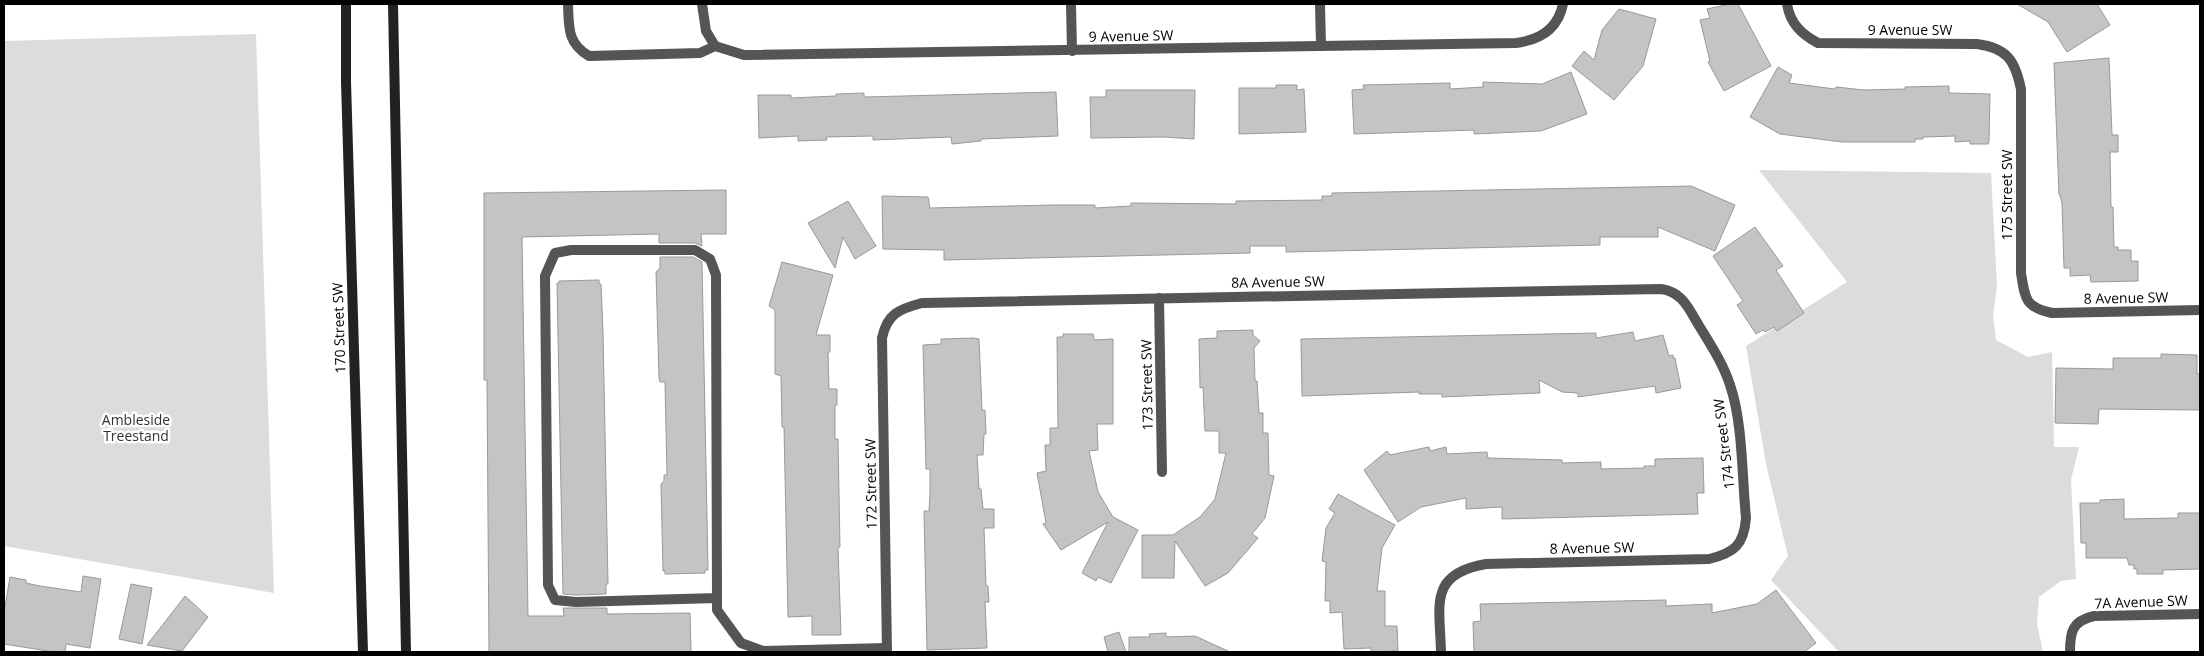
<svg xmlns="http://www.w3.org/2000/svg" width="2204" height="656" viewBox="0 0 2204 656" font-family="'Open Sans',sans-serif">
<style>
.green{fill:#dcdcdc}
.building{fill:#c4c4c4;stroke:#999}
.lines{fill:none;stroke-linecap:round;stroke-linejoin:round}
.lane{stroke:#555;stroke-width:10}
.street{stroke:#555;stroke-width:10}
.secondary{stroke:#222;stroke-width:10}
.labels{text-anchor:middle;stroke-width:5;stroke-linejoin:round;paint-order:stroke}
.street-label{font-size:14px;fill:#000;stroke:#fff}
.park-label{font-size:14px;fill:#333;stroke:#fff}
</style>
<rect width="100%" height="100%" fill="#fff"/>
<!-- green -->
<g class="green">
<polygon points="256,34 274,593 4,546 4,41"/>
<polygon points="1759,170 1991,173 1997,286 1993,315 1996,340 2028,357 2052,352 2054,447 2079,447 2071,480 2076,579 2061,581 2039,597 2037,624 2043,652 1839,652 1771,580 1788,556 1766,464 1746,346 1847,282"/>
</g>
<!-- building -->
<g class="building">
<polygon points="1730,4 1738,4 1771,66 1724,91 1708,62 1710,61 1700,20 1710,18 1707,9"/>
<polygon points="2017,4 2097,4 2110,25 2067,52 2048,22"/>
<polygon points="1619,9 1656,19 1643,66 1614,100 1572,66 1584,51 1594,60 1602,30"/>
<polygon points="2109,58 2112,135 2118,135 2118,152 2110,152 2111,207 2113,207 2114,247 2118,247 2118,250 2131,250 2131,261 2138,261 2138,281 2091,282 2090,275 2070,276 2070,268 2064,268 2062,204 2060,195 2059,195 2054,63"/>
<polygon points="1778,67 1792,75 1789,83 1835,89 1836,87 1864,90 1905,89 1905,87 1949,86 1949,93 1990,94 1989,141 1988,144 1970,144 1970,141 1955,142 1955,136 1923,137 1923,139 1915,139 1915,142 1842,142 1780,134 1750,117"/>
<polygon points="1571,72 1587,114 1541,131 1474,134 1474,130 1354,134 1352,90 1364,89 1363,85 1450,83 1450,89 1483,87 1483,82 1542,84"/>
<polygon points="1276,85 1297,85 1297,90 1304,89 1306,132 1239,134 1239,88 1276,88"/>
<polygon points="1106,90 1195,90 1194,139 1164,137 1091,138 1090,97 1106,97"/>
<polygon points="1056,92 1058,136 981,139 981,141 952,144 951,137 873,140 873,136 826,137 827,140 798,141 798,136 759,138 758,95 791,95 791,98 836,96 836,94 864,93 864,97"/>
<polygon points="1691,186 1735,205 1715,251 1658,227 1658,237 1600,237 1600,245 1286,252 1286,246 1250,246 1250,253 944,260 944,250 883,249 882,196 928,197 930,208 1052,205 1095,205 1095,208 1131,206 1131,203 1236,204 1236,201 1322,200 1322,196 1332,196 1332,193"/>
<polygon points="726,190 726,234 701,234 702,246 695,243 659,243 659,234 522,237 528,616 564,616 563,608 607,608 607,614 690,613 691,652 489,652 487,380 484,380 484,193"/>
<polygon points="848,201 876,246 855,259 843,237 835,268 808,223"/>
<polygon points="1755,227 1783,266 1776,270 1804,313 1777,331 1774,327 1765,332 1763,330 1756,334 1737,305 1743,301 1713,256"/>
<polygon points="660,257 693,257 702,262 708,570 705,570 705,573 665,574 665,571 663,571 661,484 664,481 664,475 667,475 665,382 660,382 659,378 656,272 660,268"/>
<polygon points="782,262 833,275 816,335 830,335 830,352 828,352 829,389 837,389 837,405 835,405 835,439 838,439 840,547 838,547 841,635 812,635 812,616 788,617 784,427 782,427 781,376 775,374 775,310 769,306"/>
<polygon points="599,280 599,284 601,284 603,332 608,584 606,584 606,594 576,595 563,594 557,283 559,283 559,281"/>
<polygon points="1253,330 1253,335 1260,341 1254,348 1255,381 1257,381 1259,413 1263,413 1263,433 1268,433 1269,475 1274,476 1265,518 1252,534 1258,538 1228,573 1205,586 1175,541 1174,578 1142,578 1142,535 1173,535 1200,517 1215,499 1226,453 1219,453 1219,431 1205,431 1203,387 1200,388 1199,339 1217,338 1217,331"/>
<polygon points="1633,332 1635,341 1663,335 1669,356 1673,355 1673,358 1675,358 1681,388 1656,393 1655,386 1578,397 1578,393 1562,392 1539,380 1540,393 1442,397 1442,394 1419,394 1419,392 1302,396 1301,339 1596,333 1596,338"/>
<polygon points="1063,334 1093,334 1094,340 1113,339 1113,424 1097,424 1098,450 1089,451 1098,492 1113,517 1138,530 1111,583 1098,577 1096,581 1082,573 1108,522 1061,550 1043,524 1046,523 1037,473 1046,471 1045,445 1050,445 1050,428 1058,428 1057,337 1063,337"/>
<polygon points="973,338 979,339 982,410 985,410 986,434 984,434 983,455 977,455 979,489 981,489 983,509 994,509 994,528 984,528 986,586 988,586 989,602 985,602 987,648 927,650 924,511 929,511 930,494 930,469 926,469 923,345 941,344 941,339"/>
<polygon points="2161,354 2197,355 2197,374 2200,374 2200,410 2099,409 2098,424 2055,423 2056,368 2113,369 2113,358 2161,358"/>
<polygon points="1429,447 1430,451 1446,447 1447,454 1487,452 1488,458 1562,460 1562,463 1601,462 1601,469 1644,468 1644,466 1655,466 1655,459 1703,458 1704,493 1697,493 1698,514 1502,519 1502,507 1466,509 1466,498 1421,507 1398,522 1364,470 1387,451 1390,455"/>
<polygon points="1338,494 1395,525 1382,548 1377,591 1385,591 1385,626 1397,626 1398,651 1371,652 1371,648 1344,649 1342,612 1330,613 1330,601 1325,601 1326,562 1322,561 1326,528 1335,513 1329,509"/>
<polygon points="2124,499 2124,519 2178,518 2178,513 2200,513 2200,569 2163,570 2163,574 2137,574 2137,569 2134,569 2134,565 2129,565 2127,558 2086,558 2086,543 2081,543 2080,503 2100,503 2100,500"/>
<polygon points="83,576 101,579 90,648 66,644 65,652 54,652 4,644 4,613 10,577 26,580 26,583 40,586 81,592"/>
<polygon points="131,584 152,588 142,644 119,639"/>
<polygon points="1776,590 1816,643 1804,652 1474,652 1473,622 1481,621 1480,604 1666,600 1666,606 1712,604 1712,613 1757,604"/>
<polygon points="185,596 208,617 182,651 147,645"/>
<polygon points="1119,632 1126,652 1108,652 1104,637"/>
<polygon points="1166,633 1166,637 1195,636 1230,652 1129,652 1129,637 1150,637 1149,634"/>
</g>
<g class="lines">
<!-- lane -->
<polyline class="lane" points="717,598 576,602 555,600 548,585 545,276 555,253 571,250 695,250 710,259 716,275 717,598 717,610 741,643 763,651 887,648"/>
<!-- street -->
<g class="street">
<path d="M568,4C569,27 567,43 589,56L700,53L715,46"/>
<polyline points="702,4 706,31 715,46"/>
<polyline points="1071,4 1072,51"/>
<polyline points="1320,4 1321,46"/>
<path d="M1787,4C1790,23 1801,34 1818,43L1977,44C2007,48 2015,60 2021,89V273C2025,299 2025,307 2052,313L2200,310"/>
<path d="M715,46L744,55L1516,43C1540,40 1558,29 1563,4"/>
<polyline points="1159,298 1162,472"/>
<path d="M887,652L882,338C887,314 899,309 922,303L1661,289C1682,292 1688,307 1698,324C1710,344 1723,363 1730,385C1743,422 1742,479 1746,518C1744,545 1734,553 1709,559L1486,564C1428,574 1440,605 1441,652"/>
<path d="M2070,652C2070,632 2072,621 2094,616L2200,614"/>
</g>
<!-- secondary -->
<g class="secondary">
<polyline points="346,4 346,82 363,652"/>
<polyline points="393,4 406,652"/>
</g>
</g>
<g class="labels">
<!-- street labels -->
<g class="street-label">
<text x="1910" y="35">9 Avenue SW</text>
<text transform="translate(1131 36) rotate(-1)" y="5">9 Avenue SW</text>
<text transform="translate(2007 195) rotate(-90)" y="5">175 Street SW</text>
<text transform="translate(1278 282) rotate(-1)" y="5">8A Avenue SW</text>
<text transform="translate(2126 298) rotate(-1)" y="5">8 Avenue SW</text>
<text transform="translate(339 328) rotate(-92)" y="5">170 Street SW</text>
<text transform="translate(1147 385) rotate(-91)" y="5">173 Street SW</text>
<text transform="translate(1724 444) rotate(-97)" y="5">174 Street SW</text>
<text transform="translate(871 484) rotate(-91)" y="5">172 Street SW</text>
<text transform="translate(1592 548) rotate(-1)" y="5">8 Avenue SW</text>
<text transform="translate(2141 602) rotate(-2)" y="5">7A Avenue SW</text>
</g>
<!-- park labels -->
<g class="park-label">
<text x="136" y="425">Ambleside<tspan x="136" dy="16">Treestand</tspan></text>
</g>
</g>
<!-- border -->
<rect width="2204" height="656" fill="none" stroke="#000000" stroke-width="10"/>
</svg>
